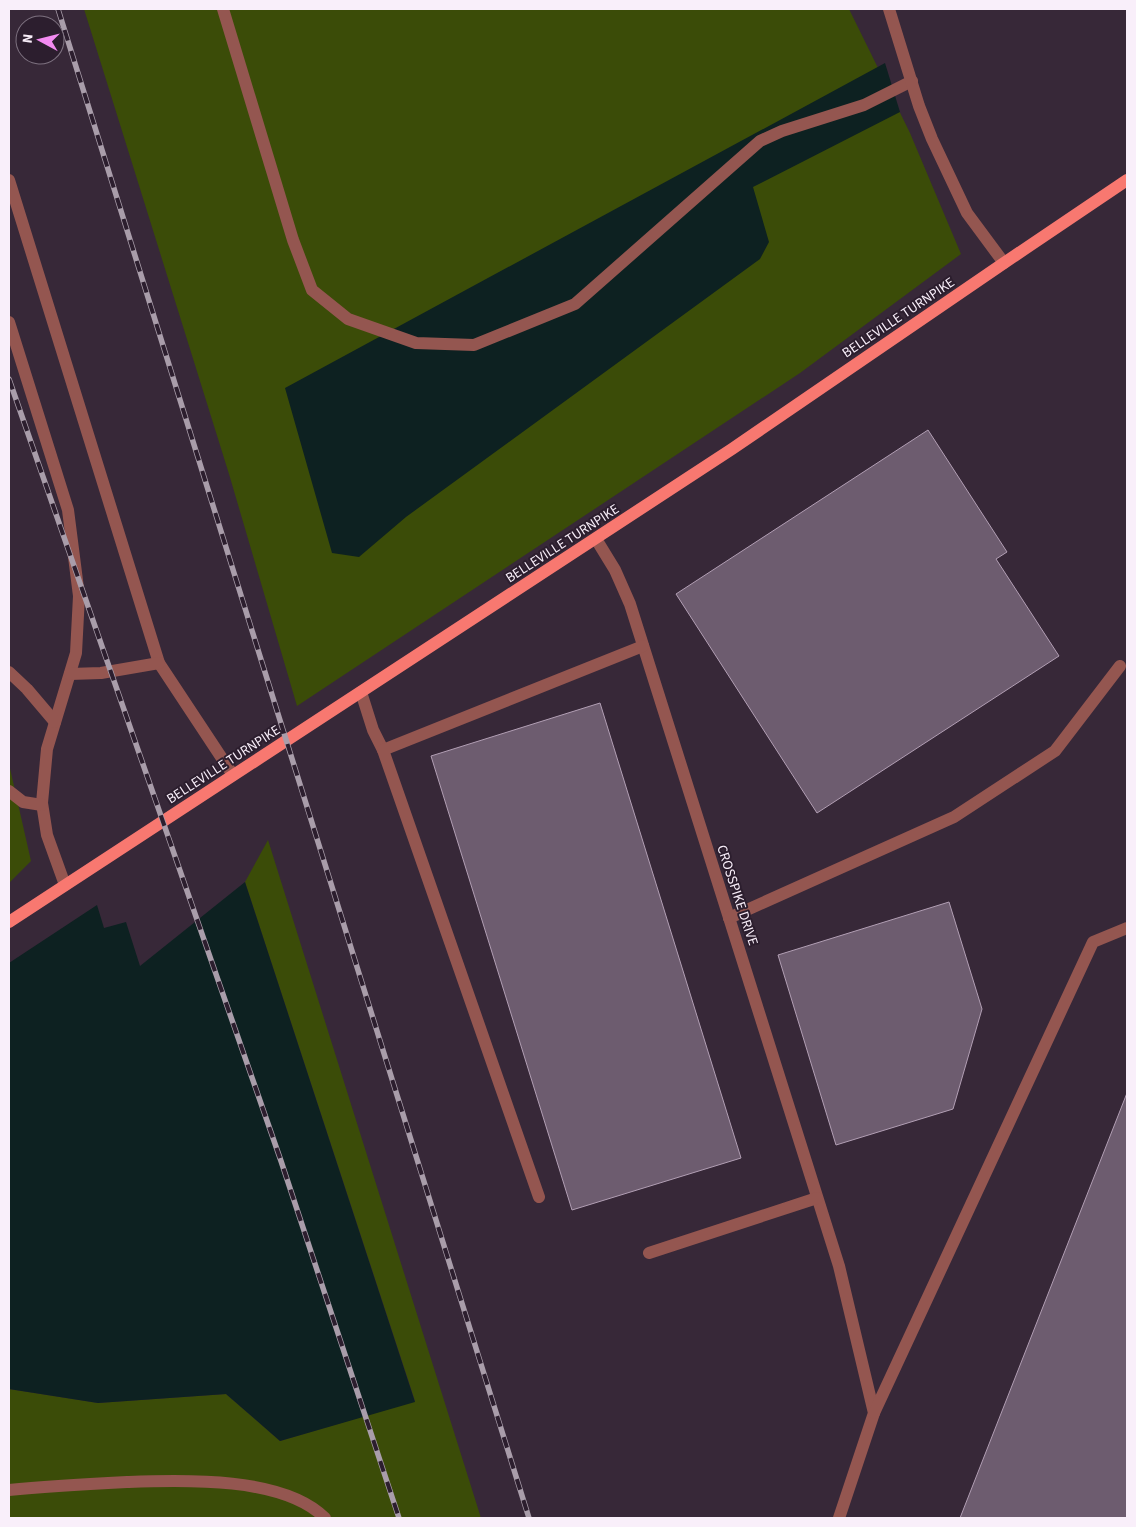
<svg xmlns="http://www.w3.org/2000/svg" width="1136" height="1527" viewBox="0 0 1136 1527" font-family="'Source Sans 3',sans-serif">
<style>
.green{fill:#3b4c08}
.water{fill:#0d2121}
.building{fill:#6d5c6f;stroke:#b29fb4}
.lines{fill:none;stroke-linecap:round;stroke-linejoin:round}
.minor{stroke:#945650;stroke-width:12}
.major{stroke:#f87870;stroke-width:12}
.rail-casing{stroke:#a99daa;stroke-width:5.5}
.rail{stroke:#2c1e2e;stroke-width:4;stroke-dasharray:11;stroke-linecap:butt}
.labels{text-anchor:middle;stroke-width:4;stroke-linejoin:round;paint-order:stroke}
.street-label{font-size:14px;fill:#f9effa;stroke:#2c1e2e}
</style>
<rect width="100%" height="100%" fill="#372838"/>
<!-- green -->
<g class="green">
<polygon points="84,9 849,9 910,133 961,254 800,373 297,706 229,474"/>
<polygon points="9,764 31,861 9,883"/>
<polygon points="268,840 481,1518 9,1518 9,1389 98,1403 226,1394 280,1441 415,1401 245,882"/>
</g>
<!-- water -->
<g class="water">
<polygon points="885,63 900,112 753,187 769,242 760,259 406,517 359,557 332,553 285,388"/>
<polygon points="245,882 415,1402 280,1441 226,1394 98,1403 9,1389 9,963 97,905 104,928 126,922 140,966"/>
</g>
<!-- building -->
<g class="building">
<polygon points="928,430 1007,552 996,559 1059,656 817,813 676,594"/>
<polygon points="600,703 741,1158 572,1210 431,756"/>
<polygon points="949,902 982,1009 953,1109 836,1145 778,955"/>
<polygon points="1127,1093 1127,1518 960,1518"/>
</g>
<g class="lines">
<!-- minor -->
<g class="minor">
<polyline points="223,9 293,240 312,290 348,319 416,343 474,345 575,304 760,141 782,131 864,105 912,81"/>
<polyline points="889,9 919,106 932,139 967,213 1004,263"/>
<polyline points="9,180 159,663 233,775"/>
<polyline points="9,322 68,510 79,596 76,653 47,749 42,803 47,835 65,885"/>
<polyline points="596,539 615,570 630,604 839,1266 874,1413 839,1518"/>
<polyline points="9,672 27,689 55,722"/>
<polyline points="70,674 101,673 159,663"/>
<polyline points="361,692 373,730 383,750"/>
<polyline points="9,791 23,802 42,805"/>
<polyline points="729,918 954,817 1055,751 1120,666"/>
<polyline points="539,1197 383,750 643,646"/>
<polyline points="649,1253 817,1198"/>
<polyline points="874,1413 1093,942 1127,928"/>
<path d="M9,1490C48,1486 87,1484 127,1482C183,1480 283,1476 325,1518"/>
</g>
<!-- major -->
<polyline class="major" points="9,922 732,449 1004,263 1127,180"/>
<!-- rail casing -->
<g class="rail-casing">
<g id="rail">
<polyline points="58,9 529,1518"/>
<polyline points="9,379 281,1161 399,1518"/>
</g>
</g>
<!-- rail -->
<use href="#rail" class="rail"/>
</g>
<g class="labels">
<!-- street labels -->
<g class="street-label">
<text transform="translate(898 317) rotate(-34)" y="5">BELLEVILLE TURNPIKE</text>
<text transform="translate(562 543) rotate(-33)" y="5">BELLEVILLE TURNPIKE</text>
<text transform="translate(223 764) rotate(-33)" y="5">BELLEVILLE TURNPIKE</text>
<text transform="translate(738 895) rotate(72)" y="5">CROSSPIKE DRIVE</text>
</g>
</g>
<!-- border -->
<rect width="1136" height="1527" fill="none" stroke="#f9effa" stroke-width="20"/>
<!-- north arrow -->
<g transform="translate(40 40) rotate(277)"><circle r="24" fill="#2c1e2e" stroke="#7e7280"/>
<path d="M0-4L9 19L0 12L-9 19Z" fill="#f38af1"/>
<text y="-8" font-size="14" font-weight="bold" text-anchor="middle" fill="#f9effa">N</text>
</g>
</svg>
